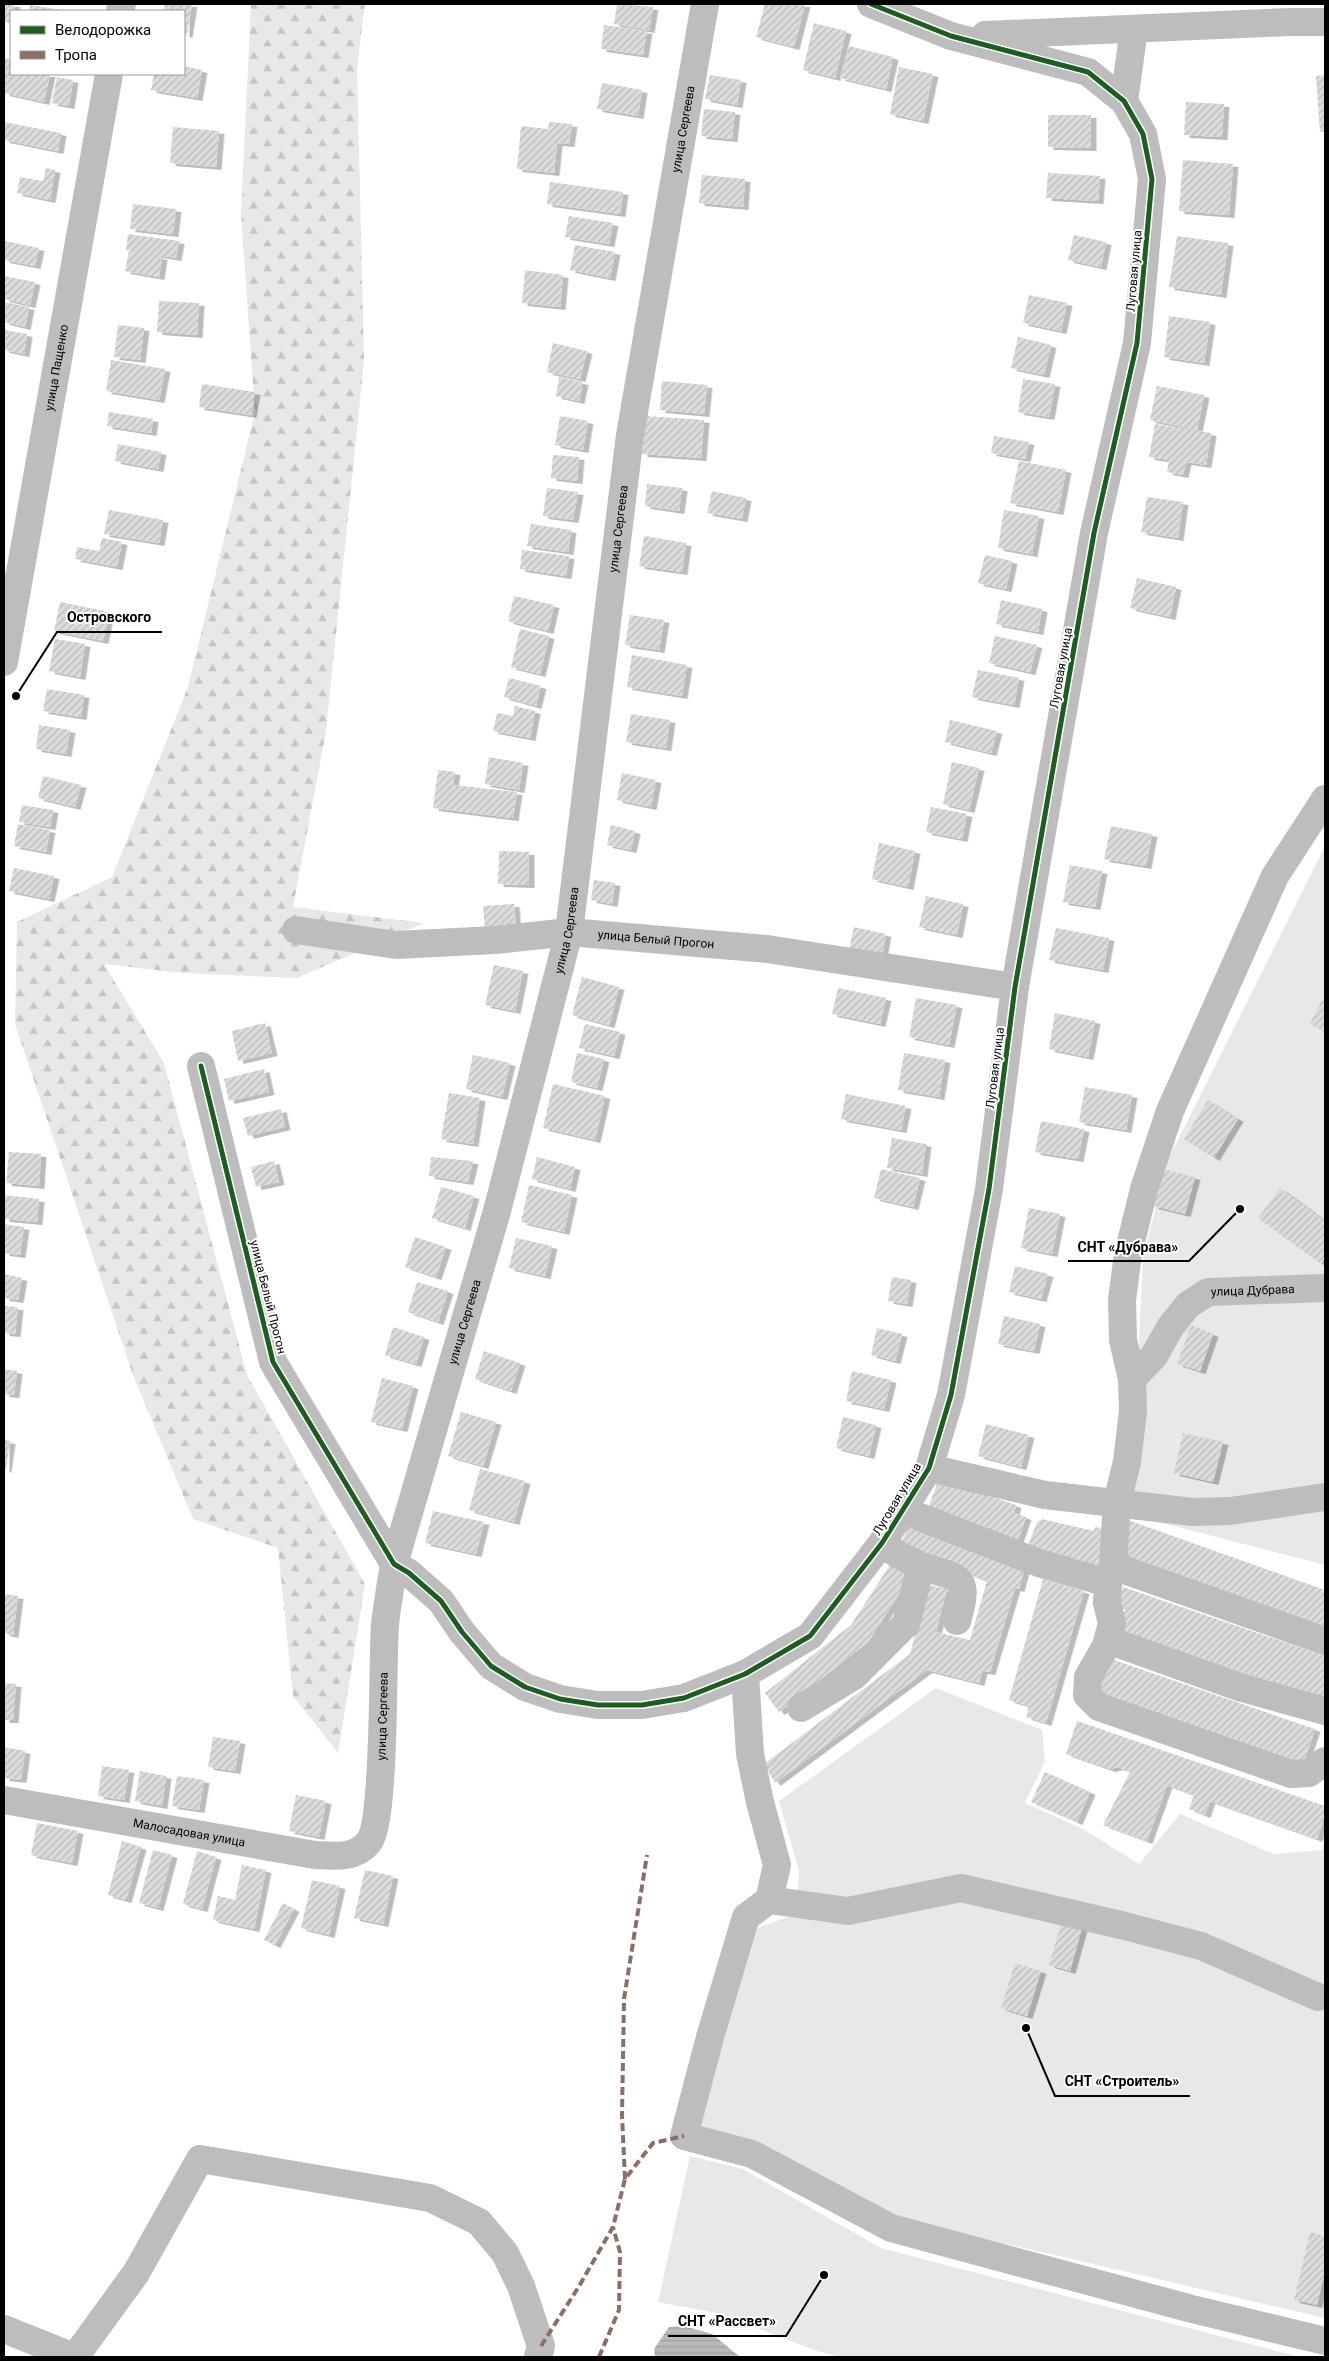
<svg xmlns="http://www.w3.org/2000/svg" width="1329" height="2361" viewBox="0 0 1329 2361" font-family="Roboto,sans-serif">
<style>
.forest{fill:url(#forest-firs)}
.garden{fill:#e8e8e8}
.water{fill:url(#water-rules)}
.building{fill:url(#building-hatch);filter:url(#shadow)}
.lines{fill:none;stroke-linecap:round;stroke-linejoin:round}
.minor{stroke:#bdbdbd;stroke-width:28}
.quiet{stroke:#8d6e63;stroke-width:4;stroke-dasharray:8 4;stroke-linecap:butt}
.cycleway-casing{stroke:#fff;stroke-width:8}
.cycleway{stroke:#1b5e20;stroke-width:5}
.labels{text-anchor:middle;stroke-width:4;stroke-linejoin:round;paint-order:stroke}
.street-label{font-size:12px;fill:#000;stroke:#fff}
.leader{fill:none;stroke:#000;stroke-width:2}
.callout-dot{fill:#000;stroke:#fff;stroke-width:2}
.callout-label{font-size:14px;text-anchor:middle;font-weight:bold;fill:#000;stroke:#fff;stroke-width:4;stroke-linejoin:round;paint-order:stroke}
</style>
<defs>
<pattern id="forest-firs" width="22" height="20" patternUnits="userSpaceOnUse" patternTransform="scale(1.25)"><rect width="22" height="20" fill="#e8e8e8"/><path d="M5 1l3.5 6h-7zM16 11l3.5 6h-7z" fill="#c5c5c5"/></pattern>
<pattern id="water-rules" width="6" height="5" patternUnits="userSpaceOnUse" patternTransform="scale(1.25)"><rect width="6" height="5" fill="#bababa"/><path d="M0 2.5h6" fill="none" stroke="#9e9e9e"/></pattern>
<pattern id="building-hatch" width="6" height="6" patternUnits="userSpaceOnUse" patternTransform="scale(1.25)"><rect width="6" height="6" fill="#dcdcdc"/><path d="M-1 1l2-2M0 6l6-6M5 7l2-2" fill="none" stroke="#bbb"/></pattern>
<filter id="shadow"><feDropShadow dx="5.5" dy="3" stdDeviation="0" flood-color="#0004"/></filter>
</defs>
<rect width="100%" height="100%" fill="#fff"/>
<!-- forest -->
<polygon class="forest" points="251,4 365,4 357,68 364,361 326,731 293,907 424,923 297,978 182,973 104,964 164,1063 247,1375 365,1584 338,1753 293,1696 278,1548 193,1519 133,1375 15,1024 17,922 112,877 188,687 255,412 241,214"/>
<!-- garden -->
<g class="garden">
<polygon points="1325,846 1325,1565 1131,1515 1143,1257 1168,1160"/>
<polygon points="936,1688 1042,1730 1045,1761 1025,1803 1083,1829 1139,1864 1180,1814 1274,1854 1322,1850 1325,1835 1325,2318 887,2216 696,2128 758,1928 796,1914 799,1871 779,1801"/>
<polygon points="690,2156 743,2169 881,2248 1300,2357 839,2357 817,2351 720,2314 658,2302"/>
</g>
<!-- water -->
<polygon class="water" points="684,2326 712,2334 740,2357 655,2357 654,2349 669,2327"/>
<!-- building -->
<g class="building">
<polygon points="4,4 15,4 13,11 11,11 11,23 4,22"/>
<polygon points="165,4 192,4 187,35 184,34 184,11 164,11"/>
<polygon points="617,4 653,7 649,30 614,24"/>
<polygon points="765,4 805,4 794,47 756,37"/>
<polygon points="30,5 61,10 61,11 29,11"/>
<polygon points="814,23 846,31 835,78 803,70"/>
<polygon points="604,25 647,31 643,55 601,49"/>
<polygon points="849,46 893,57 886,89 840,78"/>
<polygon points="5,58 11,60 11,74 50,74 44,102 4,93"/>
<polygon points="184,66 202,70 197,98 151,90 154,74 184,74"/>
<polygon points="899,67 933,74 923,121 890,114"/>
<polygon points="710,75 741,80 737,105 705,99"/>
<polygon points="1325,75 1325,132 1320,132 1316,76"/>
<polygon points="57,77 73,80 69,106 52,103"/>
<polygon points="602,83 642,90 638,116 597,109"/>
<polygon points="1186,102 1224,104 1222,137 1184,135"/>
<polygon points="704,109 735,112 732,139 701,136"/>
<polygon points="1048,115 1091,115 1091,148 1048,147"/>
<polygon points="4,122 61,133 58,151 4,140"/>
<polygon points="549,122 572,124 569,144 557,143 554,173 517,169 521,126 548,129"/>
<polygon points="173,127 219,131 216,167 170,163"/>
<polygon points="1183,160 1233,164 1229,215 1179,211"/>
<polygon points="46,168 55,170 50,200 17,193 20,177 43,181"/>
<polygon points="1048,173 1100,176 1098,201 1046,198"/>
<polygon points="702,175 745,179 743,207 699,203"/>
<polygon points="550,182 623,192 620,214 547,204"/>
<polygon points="133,204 176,209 173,234 130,229"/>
<polygon points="569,216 613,223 609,244 565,237"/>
<polygon points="128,234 179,241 176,258 126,250"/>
<polygon points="1074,235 1106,242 1101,267 1068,260"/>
<polygon points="1177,236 1228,243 1221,295 1169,287"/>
<polygon points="5,241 39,248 35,266 4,260"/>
<polygon points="575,245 615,252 610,278 570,270"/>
<polygon points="129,251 162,257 159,277 125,271"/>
<polygon points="525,270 563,275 560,307 522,303"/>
<polygon points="4,276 35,282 30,305 4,299"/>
<polygon points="1029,295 1067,303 1061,331 1023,323"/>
<polygon points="159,301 199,303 197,335 157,332"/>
<polygon points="4,302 29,307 25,327 4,322"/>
<polygon points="1169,316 1210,322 1204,363 1164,357"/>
<polygon points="118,325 144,328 140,360 114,357"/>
<polygon points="4,330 27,334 24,354 4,350"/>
<polygon points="1018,337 1051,345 1044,375 1011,368"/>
<polygon points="553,343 587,351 580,379 547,372"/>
<polygon points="111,360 165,369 159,400 106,391"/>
<polygon points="559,377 583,382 579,401 556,396"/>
<polygon points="1023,379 1055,384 1049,417 1018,412"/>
<polygon points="662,381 707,385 704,414 660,410"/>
<polygon points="202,384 255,392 251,415 199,407"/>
<polygon points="1157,386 1204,395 1197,430 1150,420"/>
<polygon points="109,412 153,419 151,433 107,426"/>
<polygon points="560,416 588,421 583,450 555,445"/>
<polygon points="645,416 704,420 701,458 642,454"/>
<polygon points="1155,424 1211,433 1206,465 1186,462 1183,475 1167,472 1169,460 1149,457"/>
<polygon points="994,436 1029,442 1025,459 991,453"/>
<polygon points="118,444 161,452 158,469 115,461"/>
<polygon points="553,455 579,457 577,481 551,478"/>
<polygon points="1019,461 1066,470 1058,512 1010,503"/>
<polygon points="647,484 682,488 679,511 645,506"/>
<polygon points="547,488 578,492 573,520 543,516"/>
<polygon points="712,491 746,498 742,519 707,513"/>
<polygon points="1147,497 1183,502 1178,538 1141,532"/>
<polygon points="109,510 163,520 159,543 104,534"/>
<polygon points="1004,510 1039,516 1032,554 998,548"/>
<polygon points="531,524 571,530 568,552 527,546"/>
<polygon points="644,536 686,543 682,572 639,566"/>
<polygon points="102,538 122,542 117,567 75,559 77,547 99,551"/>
<polygon points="522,550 569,556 566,576 520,569"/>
<polygon points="985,555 1012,561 1006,589 978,583"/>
<polygon points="1137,578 1176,587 1170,617 1130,608"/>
<polygon points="514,596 554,605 548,631 508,621"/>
<polygon points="1001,600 1042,609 1038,632 996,624"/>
<polygon points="60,602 109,612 103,641 54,631"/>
<polygon points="630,615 664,620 659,650 625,645"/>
<polygon points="520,629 549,636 540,674 511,667"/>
<polygon points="995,636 1037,645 1030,672 989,663"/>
<polygon points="55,639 85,644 80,677 49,671"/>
<polygon points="632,655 687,665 682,696 627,687"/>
<polygon points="978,670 1019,678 1014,705 972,697"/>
<polygon points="509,678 541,686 536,706 504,697"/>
<polygon points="47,689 84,695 81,717 43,711"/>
<polygon points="515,706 535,711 530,738 493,731 497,713 513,716"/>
<polygon points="631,714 670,720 666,748 626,742"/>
<polygon points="950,720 997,731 991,753 945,742"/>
<polygon points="39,725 70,730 66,754 36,749"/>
<polygon points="489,757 523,763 519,790 485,784"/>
<polygon points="952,762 979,768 969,810 943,804"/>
<polygon points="438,770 455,772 453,785 517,792 513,818 433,808"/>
<polygon points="622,773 656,780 651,807 617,800"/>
<polygon points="43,776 81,785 75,807 38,798"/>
<polygon points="22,805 53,810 50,827 19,822"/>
<polygon points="931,807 967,814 962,839 926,832"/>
<polygon points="18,824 50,830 46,852 14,846"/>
<polygon points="611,825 635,831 631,850 607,845"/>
<polygon points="1111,826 1152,834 1146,866 1104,859"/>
<polygon points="879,843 915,851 908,887 872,879"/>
<polygon points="499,851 529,852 529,885 498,884"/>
<polygon points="1070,865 1102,871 1095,907 1063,902"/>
<polygon points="14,868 54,876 49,899 9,891"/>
<polygon points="594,880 615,883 612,904 591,900"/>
<polygon points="926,896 963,904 957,935 919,927"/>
<polygon points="514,904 516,929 485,931 483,906"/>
<polygon points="854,927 886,934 881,961 848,954"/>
<polygon points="1056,928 1109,938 1103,970 1049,960"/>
<polygon points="494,965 523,971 515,1011 485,1005"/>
<polygon points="582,977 619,987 609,1025 572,1015"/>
<polygon points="838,988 886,998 880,1024 832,1014"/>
<polygon points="1325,994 1325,1032 1310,1024"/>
<polygon points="916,998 957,1005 949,1045 909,1037"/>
<polygon points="1055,1013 1095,1021 1088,1057 1049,1049"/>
<polygon points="265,1023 272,1053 238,1061 232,1031"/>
<polygon points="585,1024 620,1032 614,1056 579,1048"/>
<polygon points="577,1053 604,1059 597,1088 571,1082"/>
<polygon points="904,1053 945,1060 939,1097 898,1090"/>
<polygon points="473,1055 510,1063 502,1097 466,1089"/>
<polygon points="264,1069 269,1092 229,1101 224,1079"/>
<polygon points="553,1084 605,1096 595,1140 543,1128"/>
<polygon points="1085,1087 1132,1095 1126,1130 1079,1122"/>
<polygon points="449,1093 480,1098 473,1144 441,1139"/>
<polygon points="846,1094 906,1106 901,1130 841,1119"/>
<polygon points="1208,1100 1238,1119 1214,1158 1184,1139"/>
<polygon points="281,1109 285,1127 248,1136 243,1118"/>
<polygon points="1041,1121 1084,1129 1078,1159 1035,1152"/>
<polygon points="892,1138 926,1144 922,1174 887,1168"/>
<polygon points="9,1152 41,1154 39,1186 6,1183"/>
<polygon points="431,1157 473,1161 468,1182 429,1176"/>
<polygon points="537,1157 575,1167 570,1189 532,1179"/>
<polygon points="274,1161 279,1182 256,1187 251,1167"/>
<polygon points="881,1169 920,1178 913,1207 874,1198"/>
<polygon points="1163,1169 1195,1177 1185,1214 1153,1206"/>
<polygon points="529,1185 572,1195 564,1232 521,1222"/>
<polygon points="441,1187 474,1196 465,1228 432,1218"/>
<polygon points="1280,1188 1325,1221 1325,1258 1321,1264 1258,1218"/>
<polygon points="4,1195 39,1199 37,1222 4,1219"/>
<polygon points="1029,1208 1060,1214 1052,1254 1021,1248"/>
<polygon points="4,1224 24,1227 20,1255 4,1253"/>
<polygon points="415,1237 446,1247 436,1277 405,1267"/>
<polygon points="516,1238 552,1246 545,1276 509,1268"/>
<polygon points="1015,1266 1048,1274 1041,1299 1009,1292"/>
<polygon points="4,1274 22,1278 18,1300 4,1298"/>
<polygon points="892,1277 911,1280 907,1304 888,1301"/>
<polygon points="417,1282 448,1291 438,1322 408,1312"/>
<polygon points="4,1306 18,1307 15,1334 4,1333"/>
<polygon points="1004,1316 1040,1324 1034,1351 998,1344"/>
<polygon points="1191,1325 1213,1334 1200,1371 1177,1364"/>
<polygon points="393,1327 424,1337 416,1364 385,1355"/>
<polygon points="877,1328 902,1334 895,1361 871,1355"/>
<polygon points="484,1351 520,1363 511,1391 475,1379"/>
<polygon points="4,1369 17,1371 14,1395 4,1394"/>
<polygon points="852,1371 891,1380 884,1409 846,1401"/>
<polygon points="382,1378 413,1386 402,1429 371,1422"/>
<polygon points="461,1412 496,1422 483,1466 448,1456"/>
<polygon points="843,1417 876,1425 869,1456 836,1448"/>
<polygon points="986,1424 1029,1435 1021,1467 978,1456"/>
<polygon points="1183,1433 1223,1442 1213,1482 1174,1473"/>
<polygon points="4,1440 10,1441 6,1470 4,1469"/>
<polygon points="480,1469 525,1481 514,1522 469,1510"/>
<polygon points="937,1484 983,1494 1016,1505 1014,1513 1026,1517 1018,1540 928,1508"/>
<polygon points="433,1511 484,1522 476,1554 425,1543"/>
<polygon points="1042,1519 1094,1531 1095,1527 1111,1530 1103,1567 1028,1546 1037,1522"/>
<polygon points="1128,1520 1325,1590 1325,1627 1132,1557 1131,1560 1116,1555"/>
<polygon points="908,1526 1025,1567 1019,1589 1015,1588 990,1672 982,1671 979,1683 927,1670 775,1783 764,1764 910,1654 928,1585 947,1589 936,1632 970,1640 987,1581 900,1547"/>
<polygon points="892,1562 910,1577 868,1642 779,1712 765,1693 851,1625"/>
<polygon points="1043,1579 1084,1591 1046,1723 1026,1717 1029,1706 1009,1700"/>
<polygon points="1123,1587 1325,1656 1325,1700 1118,1630 1126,1608 1116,1605"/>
<polygon points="4,1594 18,1596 13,1635 4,1633"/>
<polygon points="1108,1658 1315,1729 1302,1767 1095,1695"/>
<polygon points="4,1683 16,1684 13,1720 4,1720"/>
<polygon points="1077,1721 1325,1806 1325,1814 1317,1839 1210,1801 1205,1815 1189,1809 1194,1795 1167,1785 1147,1841 1103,1825 1130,1772 1118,1767 1110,1769 1066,1754"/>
<polygon points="213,1737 240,1741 235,1771 208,1767"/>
<polygon points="4,1747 25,1751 21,1780 4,1778"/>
<polygon points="102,1766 129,1770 124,1800 98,1796"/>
<polygon points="140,1771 166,1776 162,1806 135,1801"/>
<polygon points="1045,1772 1090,1792 1077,1822 1031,1802"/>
<polygon points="177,1776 204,1780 199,1810 172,1806"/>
<polygon points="296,1795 326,1801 319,1837 289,1831"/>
<polygon points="37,1823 78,1831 72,1863 31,1855"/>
<polygon points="122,1841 141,1847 126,1900 108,1895"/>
<polygon points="153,1850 172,1855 158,1908 139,1903"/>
<polygon points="197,1851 216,1857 202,1909 183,1904"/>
<polygon points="242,1865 266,1870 254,1929 213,1920 218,1896 235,1900"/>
<polygon points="365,1870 393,1876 383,1924 354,1918"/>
<polygon points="312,1880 340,1886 329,1935 301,1928"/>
<polygon points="283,1903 294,1909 275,1945 264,1940"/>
<polygon points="1063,1916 1084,1921 1070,1971 1049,1965"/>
<polygon points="1015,1963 1041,1971 1027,2016 1001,2008"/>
<polygon points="1310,2232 1325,2236 1325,2271 1317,2305 1294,2300"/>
</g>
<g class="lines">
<!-- minor -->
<g class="minor">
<polyline points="120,11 122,4"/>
<polyline points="985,35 1290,22 1325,22"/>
<polyline points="1124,101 1134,29"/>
<path id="s1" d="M4,662L109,74"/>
<polyline points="1325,799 1275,876 1170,1111 1144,1189 1128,1254 1122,1300 1123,1340 1132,1379 1133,1411 1127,1462 1117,1502 1113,1566 1108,1583 1107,1603 1112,1623 1106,1646 1088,1677 1087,1695 1099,1707 1291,1774 1309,1773 1325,1761"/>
<path id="s2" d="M296,930L396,945L495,940L569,932L767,949L1015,987"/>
<polyline points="201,1066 273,1362 394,1564 409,1573 441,1601 462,1632 491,1666 525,1687 560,1699 598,1705 642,1705 684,1698 745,1674 810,1636 882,1543 929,1468 951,1395 989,1189 1015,987 1094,533 1137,343 1152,179 1143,134 1124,101 1088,72 951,36 871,4"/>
<path id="s3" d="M1132,1379L1154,1356L1171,1326L1188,1305L1208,1292L1325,1288"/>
<polyline points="929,1468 1045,1495 1193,1512 1230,1511 1325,1497"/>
<polyline points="920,1517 1039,1563 1108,1583"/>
<path d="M921,1566C962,1579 970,1576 957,1621"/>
<polyline points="1113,1566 1325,1641"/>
<polyline points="1108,1640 1239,1687 1325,1711"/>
<polyline points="745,1674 750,1754 760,1802 777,1865 769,1900 746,1917 710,2037 684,2136 752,2154 891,2228 1192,2309 1325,2341"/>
<polyline points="801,1708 854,1676 906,1624 921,1566 897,1554 882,1543"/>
<path id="s4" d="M4,1800L315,1855C334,1856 354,1859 368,1843C386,1823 382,1661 385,1625C387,1605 391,1584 394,1564L497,1211L569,932L630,435L705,4"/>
<polyline points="769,1900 848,1911 961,1888 1125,1926 1201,1946 1318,1997"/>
<polyline points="4,2329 74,2357"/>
<polyline points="75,2357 136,2273 200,2159 430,2198 479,2222 505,2253 521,2286 541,2346 538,2357"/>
</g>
<!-- quiet -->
<g class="quiet">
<polyline points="625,2179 622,2115 624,1999 647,1855"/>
<polyline points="541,2346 578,2288 613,2227 625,2179 653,2143 684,2136"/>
<polyline points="599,2357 619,2310 620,2252 613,2227"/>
</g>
<!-- cycleway casing -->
<g class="cycleway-casing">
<polyline id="cycleway" points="201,1066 273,1362 394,1564 409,1573 441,1601 462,1632 491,1666 525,1687 560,1699 598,1705 642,1705 684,1698 745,1674 810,1636 882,1543 929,1468 951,1395 989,1189 1015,987 1094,533 1137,343 1152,179 1143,134 1124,101 1088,72 951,36 871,4"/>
</g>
<!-- cycleway -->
<use href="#cycleway" class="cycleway"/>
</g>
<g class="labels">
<!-- street labels -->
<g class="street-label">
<text dy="4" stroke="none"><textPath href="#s4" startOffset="2121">улица Сергеева</textPath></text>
<text transform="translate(1134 271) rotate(-85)" y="4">Луговая улица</text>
<text dy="4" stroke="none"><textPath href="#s1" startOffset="299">улица Пащенко</textPath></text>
<text dy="4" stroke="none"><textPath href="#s4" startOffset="1716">улица Сергеева</textPath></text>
<text transform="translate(1061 668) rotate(-80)" y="4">Луговая улица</text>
<text dy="4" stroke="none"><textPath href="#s4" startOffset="1311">улица Сергеева</textPath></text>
<text dy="4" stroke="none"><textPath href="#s2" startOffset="362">улица Белый Прогон</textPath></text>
<text transform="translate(995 1068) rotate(-83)" y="4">Луговая улица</text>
<text dy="4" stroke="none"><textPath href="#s3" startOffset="162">улица Дубрава</textPath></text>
<text transform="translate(268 1297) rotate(76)" y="4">улица Белый Прогон</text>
<text dy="4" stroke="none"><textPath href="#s4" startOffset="906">улица Сергеева</textPath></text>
<text transform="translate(897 1499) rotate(-59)" y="4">Луговая улица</text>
<text dy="4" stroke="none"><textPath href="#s4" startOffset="501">улица Сергеева</textPath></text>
<text dy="4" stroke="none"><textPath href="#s4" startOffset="188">Малосадовая улица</textPath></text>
</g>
</g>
<!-- callouts -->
<path class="leader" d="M16 696L57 632H162M1240 1209L1189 1261H1068M1026 2028L1055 2096H1190M824 2275L786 2336H668"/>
<g class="callout-dot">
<circle cx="16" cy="696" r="5"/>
<circle cx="1240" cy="1209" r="5"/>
<circle cx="1026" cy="2028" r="5"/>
<circle cx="824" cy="2275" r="5"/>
</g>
<g class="callout-label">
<text x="109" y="622">Островского</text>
<text x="1128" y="1252">СНТ «Дубрава»</text>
<text x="1122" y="2086">СНТ «Строитель»</text>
<text x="727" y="2326">СНТ «Рассвет»</text>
</g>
<!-- border -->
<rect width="1329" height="2361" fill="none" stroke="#000000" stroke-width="10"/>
<!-- legend -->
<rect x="10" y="10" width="175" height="65" fill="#ffffff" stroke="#999999"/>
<rect x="20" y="26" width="25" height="8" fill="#1b5e20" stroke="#999999"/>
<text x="55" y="35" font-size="15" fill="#000000">Велодорожка</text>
<rect x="20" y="51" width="25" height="8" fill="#8d6e63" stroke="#999999"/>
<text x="55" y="60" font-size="15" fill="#000000">Тропа</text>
</svg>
